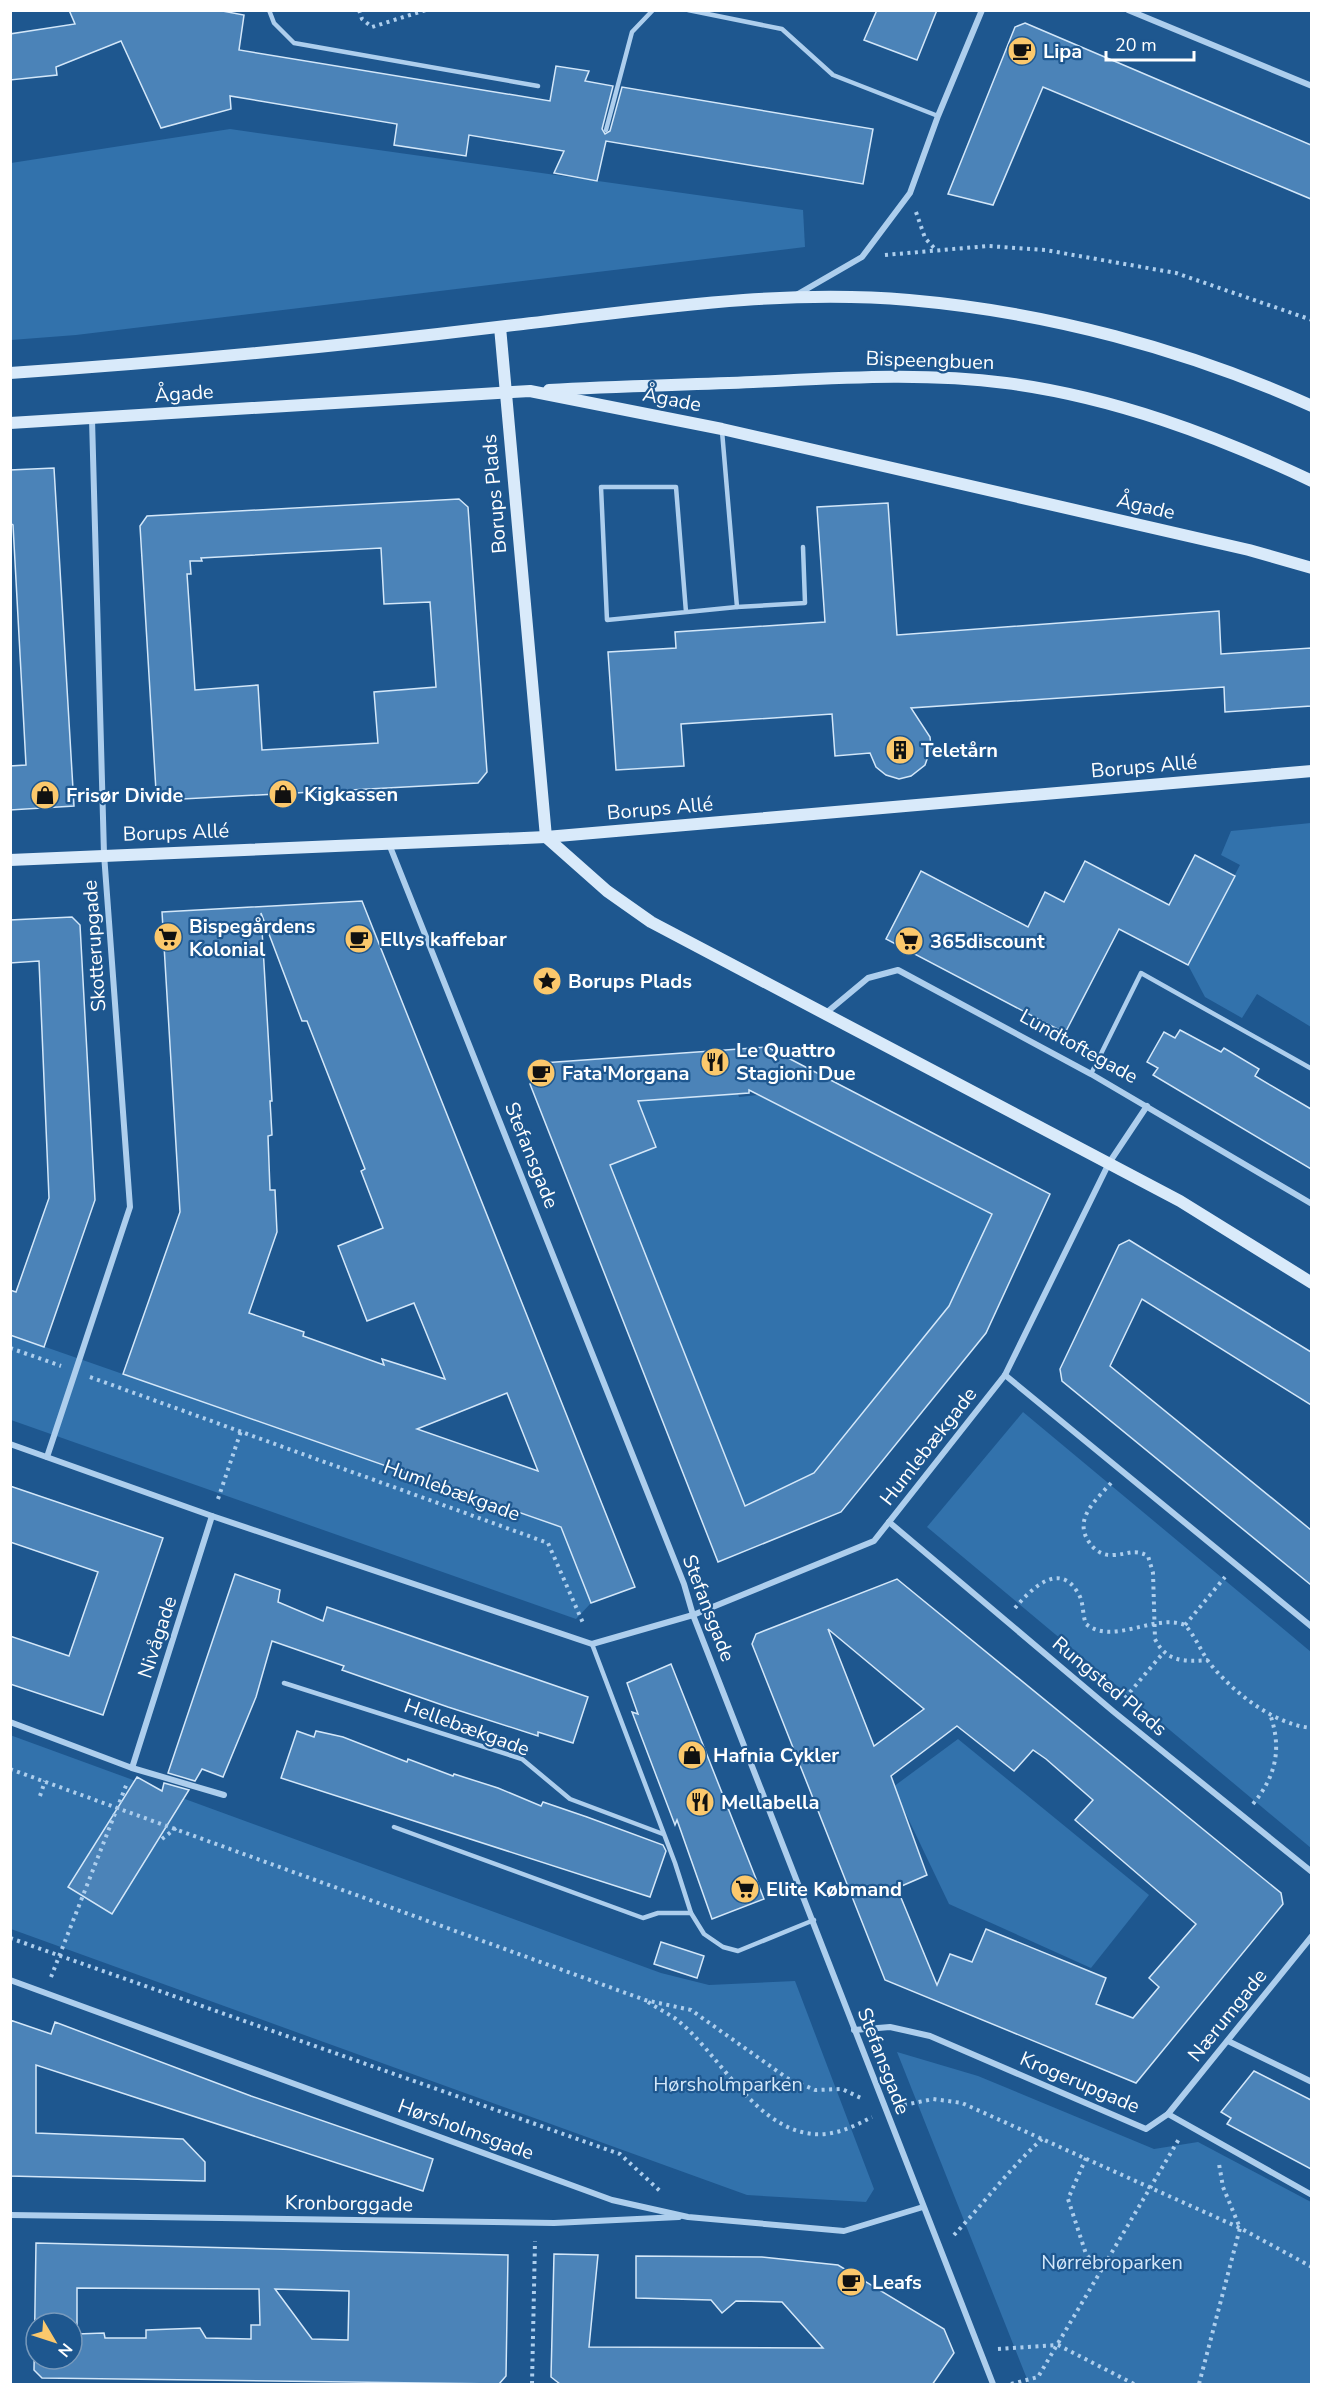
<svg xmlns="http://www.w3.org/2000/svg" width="1322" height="2395" viewBox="0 0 1322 2395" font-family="'Nunito Sans',sans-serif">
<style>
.green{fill:#3272ac}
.building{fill:#4b83b8;stroke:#d3e7f9;stroke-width:1.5;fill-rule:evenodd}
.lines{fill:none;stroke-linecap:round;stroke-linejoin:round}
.path{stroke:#adceed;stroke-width:4;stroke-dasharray:3 4.5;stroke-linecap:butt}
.lane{stroke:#adceed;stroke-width:4.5}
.street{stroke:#adceed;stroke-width:6}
.secondary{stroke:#d9eafa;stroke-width:12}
.labels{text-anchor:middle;stroke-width:4.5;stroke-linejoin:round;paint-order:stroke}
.poi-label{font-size:20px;font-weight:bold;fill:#fff;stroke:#1e578f;text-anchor:start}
.street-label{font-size:20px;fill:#fff;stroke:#1e578f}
.park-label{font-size:20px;fill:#d3e7f9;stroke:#1e578f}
</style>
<rect width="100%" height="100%" fill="#1e578f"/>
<!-- green -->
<g class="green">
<polygon points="230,129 803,210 805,247 76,335 11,340 11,163"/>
<polygon points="1311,823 1311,1027 1257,994 1242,1018 1205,997 1188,965 1240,865 1221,855 1231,831"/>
<polygon points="738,1094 739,1097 758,1095 992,1214 949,1306 814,1473 745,1505 607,1158 594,1104"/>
<polygon points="11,1335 561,1527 591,1603 576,1619 11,1420"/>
<polygon points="1023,1412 1311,1652 1311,1848 927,1527"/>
<polygon points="10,1735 661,1973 709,1985 795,1981 874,2189 866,2202 747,2195 11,1929"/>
<polygon points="958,1739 1149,1895 1091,1968 949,1904 893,1787"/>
<polygon points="897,2052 978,2076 1154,2149 1198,2142 1311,2202 1311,2384 1029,2384"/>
</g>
<!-- building -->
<g class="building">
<polygon points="69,10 217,10 244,15 239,50 550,101 556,66 589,71 585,81 613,86 602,129 605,134 610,131 622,87 873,129 863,184 606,141 597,181 554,173 564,151 469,135 466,156 394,145 397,124 230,96 231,109 161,128 121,41 56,67 57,75 10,80 10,34 75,24"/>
<polygon points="877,10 937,10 917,60 864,40"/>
<polygon points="1025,23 1311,145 1311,199 1043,87 993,205 948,194 1015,27"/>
<polygon points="54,468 74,806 10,810 10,766 26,765 13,525 10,523 10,470"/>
<path d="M459,499L468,507L487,772L478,783L164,800L156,791L140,526L147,516ZM381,548L384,604L430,602L436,687L374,692L378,743L262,750L258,685L195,690L187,574H191L190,561H202L201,558Z"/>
<polygon points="888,503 897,635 1219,611 1221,654 1311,648 1311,706 1225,712 1224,687 911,708 930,737 931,748 925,765 911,776 899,779 886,775 876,767 870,753 835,756 832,714 681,724 684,766 616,770 608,652 676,648 675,632 825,622 817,507"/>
<polygon points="1195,855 1235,876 1188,965 1119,929 1065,1033 886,939 921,871 1028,927 1045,892 1064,902 1085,861 1169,905"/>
<path d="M362,901L635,1587L591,1603L561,1527L123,1374L180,1212L162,912ZM261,913L302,1021H307L365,1169L361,1171L383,1228L338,1246L367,1321L414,1303L445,1379L382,1359L384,1365L303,1336L304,1332L249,1313L277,1232L275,1190H270L268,1136L272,1135L270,1101H272ZM507,1393L538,1471L417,1429Z"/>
<polygon points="72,917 80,925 95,1200 44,1347 10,1335 10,1290 16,1292 49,1198 39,961 10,963 10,920"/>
<polygon points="1180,1030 1221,1052 1224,1048 1259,1069 1255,1076 1311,1109 1311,1169 1153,1075 1158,1068 1147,1062 1164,1032 1175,1038"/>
<path d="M767,1047L1050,1194L986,1333L841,1512L718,1562L530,1084L542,1063ZM749,1090L992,1214L949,1306L814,1473L745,1506L610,1165L656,1147L638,1101L749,1093Z"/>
<polygon points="1129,1240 1311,1352 1311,1405 1142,1299 1110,1366 1311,1530 1311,1585 1062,1381 1060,1369 1119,1245"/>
<polygon points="10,1486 163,1538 103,1715 10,1684 10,1636 69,1656 98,1572 10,1542"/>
<polygon points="235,1574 280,1590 278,1602 323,1621 327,1607 588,1697 573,1743 538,1732 538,1736 448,1707 342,1670 344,1666 272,1641 256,1697 223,1777 202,1769 195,1781 168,1773"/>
<path d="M897,1579L1281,1893L1283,1904L1136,2083L885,1980L752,1644L756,1634ZM828,1629L924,1709L874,1746L863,1718ZM957,1726L1014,1771L1033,1750L1046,1759L1093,1800L1075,1820L1196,1924L1149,1978L1159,1987L1133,2018L1096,2004L1106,1978L986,1929L972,1962L950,1954L937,1985L897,1888L927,1875L891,1776Z"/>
<polygon points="671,1664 764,1899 712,1919 677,1820 675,1825 632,1712 638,1714 627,1683"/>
<polygon points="297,1731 314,1737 316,1731 343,1737 407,1762 408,1759 453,1776 454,1774 498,1788 541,1806 543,1802 587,1817 663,1845 666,1851 650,1897 281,1778"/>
<polygon points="137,1777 162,1791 164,1783 189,1790 112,1914 68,1887"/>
<polygon points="661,1942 704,1956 697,1978 654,1964"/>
<polygon points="10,2020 51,2034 55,2022 251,2096 433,2159 423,2191 36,2065 36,2133 183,2139 205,2162 205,2181 10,2176"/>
<polygon points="1254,2071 1311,2100 1311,2169 1227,2124 1231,2118 1221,2112"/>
<path d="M36,2243L508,2255L506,2376L499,2384L42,2378L34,2370ZM77,2288L259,2289L260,2325H251V2339L206,2338L200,2328L146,2330V2338H105L104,2333L77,2334ZM275,2289L349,2291L348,2340L312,2339ZM36,2323H72V2359H36Z"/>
<polygon points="554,2254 598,2255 589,2347 823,2348 782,2302 736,2301 722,2313 711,2300 636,2298 636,2256 762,2257 838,2265 944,2329 954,2353 932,2385 560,2384 551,2377"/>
</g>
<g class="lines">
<!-- path -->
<g class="path">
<polyline points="359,10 362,19 372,27 426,10"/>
<polyline points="916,212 925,238 936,250"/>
<polyline points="885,255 988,246 1045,250 1176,273 1312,320"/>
<polyline points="10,1348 61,1366"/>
<polyline points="90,1377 548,1543 583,1623"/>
<path d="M1111,1483C1096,1500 1073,1519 1089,1542C1094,1550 1103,1556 1113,1555C1127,1555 1133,1548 1148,1556L1153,1573L1155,1639C1166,1662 1185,1662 1208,1660"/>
<polyline points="218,1499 241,1431"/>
<path d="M1015,1608C1030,1590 1059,1560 1078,1593C1084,1602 1082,1614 1086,1624C1113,1646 1154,1613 1185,1625C1195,1636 1200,1649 1208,1661C1231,1691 1274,1725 1312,1728"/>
<polyline points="1185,1625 1225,1577"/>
<polyline points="1125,1698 1163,1653"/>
<polyline points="10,1769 645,2000 691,2010 787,2078 815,2090 842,2089 863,2099"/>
<polyline points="40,1796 45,1781"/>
<path d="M1253,1804C1275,1777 1282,1751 1271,1717"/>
<polyline points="162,1839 176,1828"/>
<polyline points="10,1938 620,2154 660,2191"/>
<polyline points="51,1977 127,1783"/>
<path d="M648,2002C657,2008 667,2013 676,2019C716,2050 752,2123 806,2133C830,2138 851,2128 872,2117"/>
<polyline points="904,2105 933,2099 962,2103 1240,2228 1312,2267"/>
<polyline points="1086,2158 1068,2199 1086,2254 1102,2273"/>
<path d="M954,2235C984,2203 1010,2168 1042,2139"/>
<polyline points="998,2349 1058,2345 1134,2384"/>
<polyline points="532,2384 535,2241"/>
<polyline points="1011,2384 1038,2377 1179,2139"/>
<polyline points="1199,2384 1240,2228 1223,2187 1219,2164"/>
</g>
<!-- lane -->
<g class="lane">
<polyline points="269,10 274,23 294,43 538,86"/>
<polyline points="688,10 782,29 833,75 938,116"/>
<polyline points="606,130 632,32 653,10"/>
<polyline points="737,607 805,603 803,547"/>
<polyline points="686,612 676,487 601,487 607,620 737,607 722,431"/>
<polyline points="1091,1074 1141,973 1312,1069"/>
<polyline points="592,1644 675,1863 691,1913 704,1934 723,1947 738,1951 814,1920"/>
<polyline points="284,1683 522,1759 570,1799 663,1834"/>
<polyline points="394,1827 643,1918 658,1913 691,1913"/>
</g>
<!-- street -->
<g class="street">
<polyline points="1128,10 1312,86"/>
<polyline points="798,294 862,257 910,193 938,116 982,10"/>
<path d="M389,844L684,1584L693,1615C795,1871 892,2128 993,2384"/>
<polyline points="826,1013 868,978 898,970 1091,1074 1312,1204"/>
<polyline points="1005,1375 1312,1627"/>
<polyline points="10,1444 212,1516 592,1644 693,1615 874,1541 1005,1375 1109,1163 1147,1106"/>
<polyline points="47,1457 130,1207 104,854 92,419"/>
<polyline points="889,1522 1114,1712 1312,1872"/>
<polyline points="10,1722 132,1768 224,1795"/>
<polyline points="132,1768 212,1516"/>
<polyline points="10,1980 612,2200 688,2217 844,2231 923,2207"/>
<polyline points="854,2030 890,2027 930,2036 1146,2129 1168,2114 1312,1936"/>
<polyline points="1228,2041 1312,2082"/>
<polyline points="1168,2114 1312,2195"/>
<polyline points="10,2215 554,2223 679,2217"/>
</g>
<!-- secondary -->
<g class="secondary">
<polyline points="500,327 546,837"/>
<path d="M10,373C176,362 341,346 506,326C639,311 775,288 909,300C1046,312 1186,349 1312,406"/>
<path d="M549,390C617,386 685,385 753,382C838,378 922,372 1006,383C1113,397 1215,435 1312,481"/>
<polyline points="10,423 530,391 722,429 1249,550 1312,568"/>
<polyline points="546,837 607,891 651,922 1180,1201 1312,1283"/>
<polyline points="10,860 546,837 1312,771"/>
</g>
</g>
<!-- icons -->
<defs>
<g id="cafe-disc" transform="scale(1.5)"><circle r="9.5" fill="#fbc86c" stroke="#1e578f"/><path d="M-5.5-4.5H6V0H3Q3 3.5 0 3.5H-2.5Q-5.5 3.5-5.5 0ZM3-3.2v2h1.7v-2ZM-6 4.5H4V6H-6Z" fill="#111"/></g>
<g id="building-disc" transform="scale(1.5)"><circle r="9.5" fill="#fbc86c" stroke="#1e578f"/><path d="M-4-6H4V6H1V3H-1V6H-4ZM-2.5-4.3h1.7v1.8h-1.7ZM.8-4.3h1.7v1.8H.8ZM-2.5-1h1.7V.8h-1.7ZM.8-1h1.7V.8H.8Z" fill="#111"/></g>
<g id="shop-disc" transform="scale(1.5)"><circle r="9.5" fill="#fbc86c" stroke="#1e578f"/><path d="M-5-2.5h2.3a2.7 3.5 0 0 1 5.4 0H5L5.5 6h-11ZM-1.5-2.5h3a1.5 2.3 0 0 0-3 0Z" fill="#111"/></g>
<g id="supermarket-disc" transform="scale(1.5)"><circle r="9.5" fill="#fbc86c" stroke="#1e578f"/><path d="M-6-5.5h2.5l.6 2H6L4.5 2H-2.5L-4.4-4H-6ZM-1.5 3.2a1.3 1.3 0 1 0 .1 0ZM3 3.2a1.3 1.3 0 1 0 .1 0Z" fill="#111"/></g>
<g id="sight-disc" transform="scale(1.5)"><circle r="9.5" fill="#fbc86c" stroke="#1e578f"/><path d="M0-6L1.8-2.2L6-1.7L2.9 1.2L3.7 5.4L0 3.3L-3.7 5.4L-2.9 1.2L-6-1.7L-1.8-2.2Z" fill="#111"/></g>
<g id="restaurant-disc" transform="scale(1.5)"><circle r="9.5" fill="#fbc86c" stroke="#1e578f"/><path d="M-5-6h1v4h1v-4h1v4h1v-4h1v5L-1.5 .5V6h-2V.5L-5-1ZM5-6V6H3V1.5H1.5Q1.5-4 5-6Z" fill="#111"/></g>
</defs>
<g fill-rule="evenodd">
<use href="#cafe-disc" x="1022" y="51"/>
<use href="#building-disc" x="900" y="750"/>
<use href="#shop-disc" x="283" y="794"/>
<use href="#shop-disc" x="45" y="795"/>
<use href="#supermarket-disc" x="168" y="937"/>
<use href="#cafe-disc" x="359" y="939"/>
<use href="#supermarket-disc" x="909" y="941"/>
<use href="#sight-disc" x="547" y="981"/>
<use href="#restaurant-disc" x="715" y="1062"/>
<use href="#cafe-disc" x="541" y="1073"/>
<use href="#shop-disc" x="692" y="1755"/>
<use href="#restaurant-disc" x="700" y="1802"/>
<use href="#supermarket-disc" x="745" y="1889"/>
<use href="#cafe-disc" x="851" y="2282"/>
</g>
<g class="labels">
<!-- poi labels -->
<g class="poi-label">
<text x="1043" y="58">Lipa</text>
<text x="921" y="757">Teletårn</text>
<text x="304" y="801">Kigkassen</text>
<text x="66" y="802">Frisør Divide</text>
<text x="189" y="933">Bispegårdens<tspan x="189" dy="23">Kolonial</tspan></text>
<text x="380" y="946">Ellys kaffebar</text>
<text x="930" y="948">365discount</text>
<text x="568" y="988">Borups Plads</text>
<text x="736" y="1057">Le Quattro<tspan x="736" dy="23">Stagioni Due</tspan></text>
<text x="562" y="1080">Fata'Morgana</text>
<text x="713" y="1762">Hafnia Cykler</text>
<text x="721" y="1809">Mellabella</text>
<text x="766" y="1896">Elite Købmand</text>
<text x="872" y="2289">Leafs</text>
</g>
<!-- street labels -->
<g class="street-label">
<text transform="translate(930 360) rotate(2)" y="7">Bispeengbuen</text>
<text transform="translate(184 393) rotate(-4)" y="7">Ågade</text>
<text transform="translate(672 399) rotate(11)" y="7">Ågade</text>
<text transform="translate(494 494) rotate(-95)" y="7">Borups Plads</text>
<text transform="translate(1146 506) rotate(13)" y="7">Ågade</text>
<text transform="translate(1144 766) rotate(-5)" y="7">Borups Allé</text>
<text transform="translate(660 808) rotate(-5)" y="7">Borups Allé</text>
<text transform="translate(176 832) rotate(-2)" y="7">Borups Allé</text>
<text transform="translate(94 946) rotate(-94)" y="7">Skotterupgade</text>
<text transform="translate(1079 1046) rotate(29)" y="7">Lundtoftegade</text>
<text transform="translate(532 1155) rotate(68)" y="7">Stefansgade</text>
<text transform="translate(928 1446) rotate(-52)" y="7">Humlebækgade</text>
<text transform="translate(452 1490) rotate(20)" y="7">Humlebækgade</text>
<text transform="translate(709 1608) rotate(69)" y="7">Stefansgade</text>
<text transform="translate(157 1637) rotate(-72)" y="7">Nivågade</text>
<text transform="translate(1110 1686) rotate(40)" y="7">Rungsted Plads</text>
<text transform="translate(467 1727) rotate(20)" y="7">Hellebækgade</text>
<text transform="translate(1227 2015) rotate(-51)" y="7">Nærumgade</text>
<text transform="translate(884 2061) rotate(69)" y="7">Stefansgade</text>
<text transform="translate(1080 2082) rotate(23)" y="7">Krogerupgade</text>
<text transform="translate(466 2129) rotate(20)" y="7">Hørsholmsgade</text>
<text transform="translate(349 2203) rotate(1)" y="7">Kronborggade</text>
</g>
<!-- park labels -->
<g class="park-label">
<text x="728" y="2091">Hørsholmparken</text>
<text x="1112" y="2269">Nørrebroparken</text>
</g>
</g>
<!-- border -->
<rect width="1322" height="2395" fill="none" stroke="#ffffff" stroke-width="24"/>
<!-- north arrow -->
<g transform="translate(54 2341) rotate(129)"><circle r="28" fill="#1e578f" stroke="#789abc" stroke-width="1.5"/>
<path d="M0-4.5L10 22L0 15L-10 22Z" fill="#fbc86c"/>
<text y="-9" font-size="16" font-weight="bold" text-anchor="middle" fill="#ffffff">N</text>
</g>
<!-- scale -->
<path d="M1106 51v9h88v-9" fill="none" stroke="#ffffff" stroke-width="3"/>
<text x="1115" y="51" font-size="18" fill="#ffffff" stroke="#1e578f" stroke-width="4.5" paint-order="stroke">20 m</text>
</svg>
